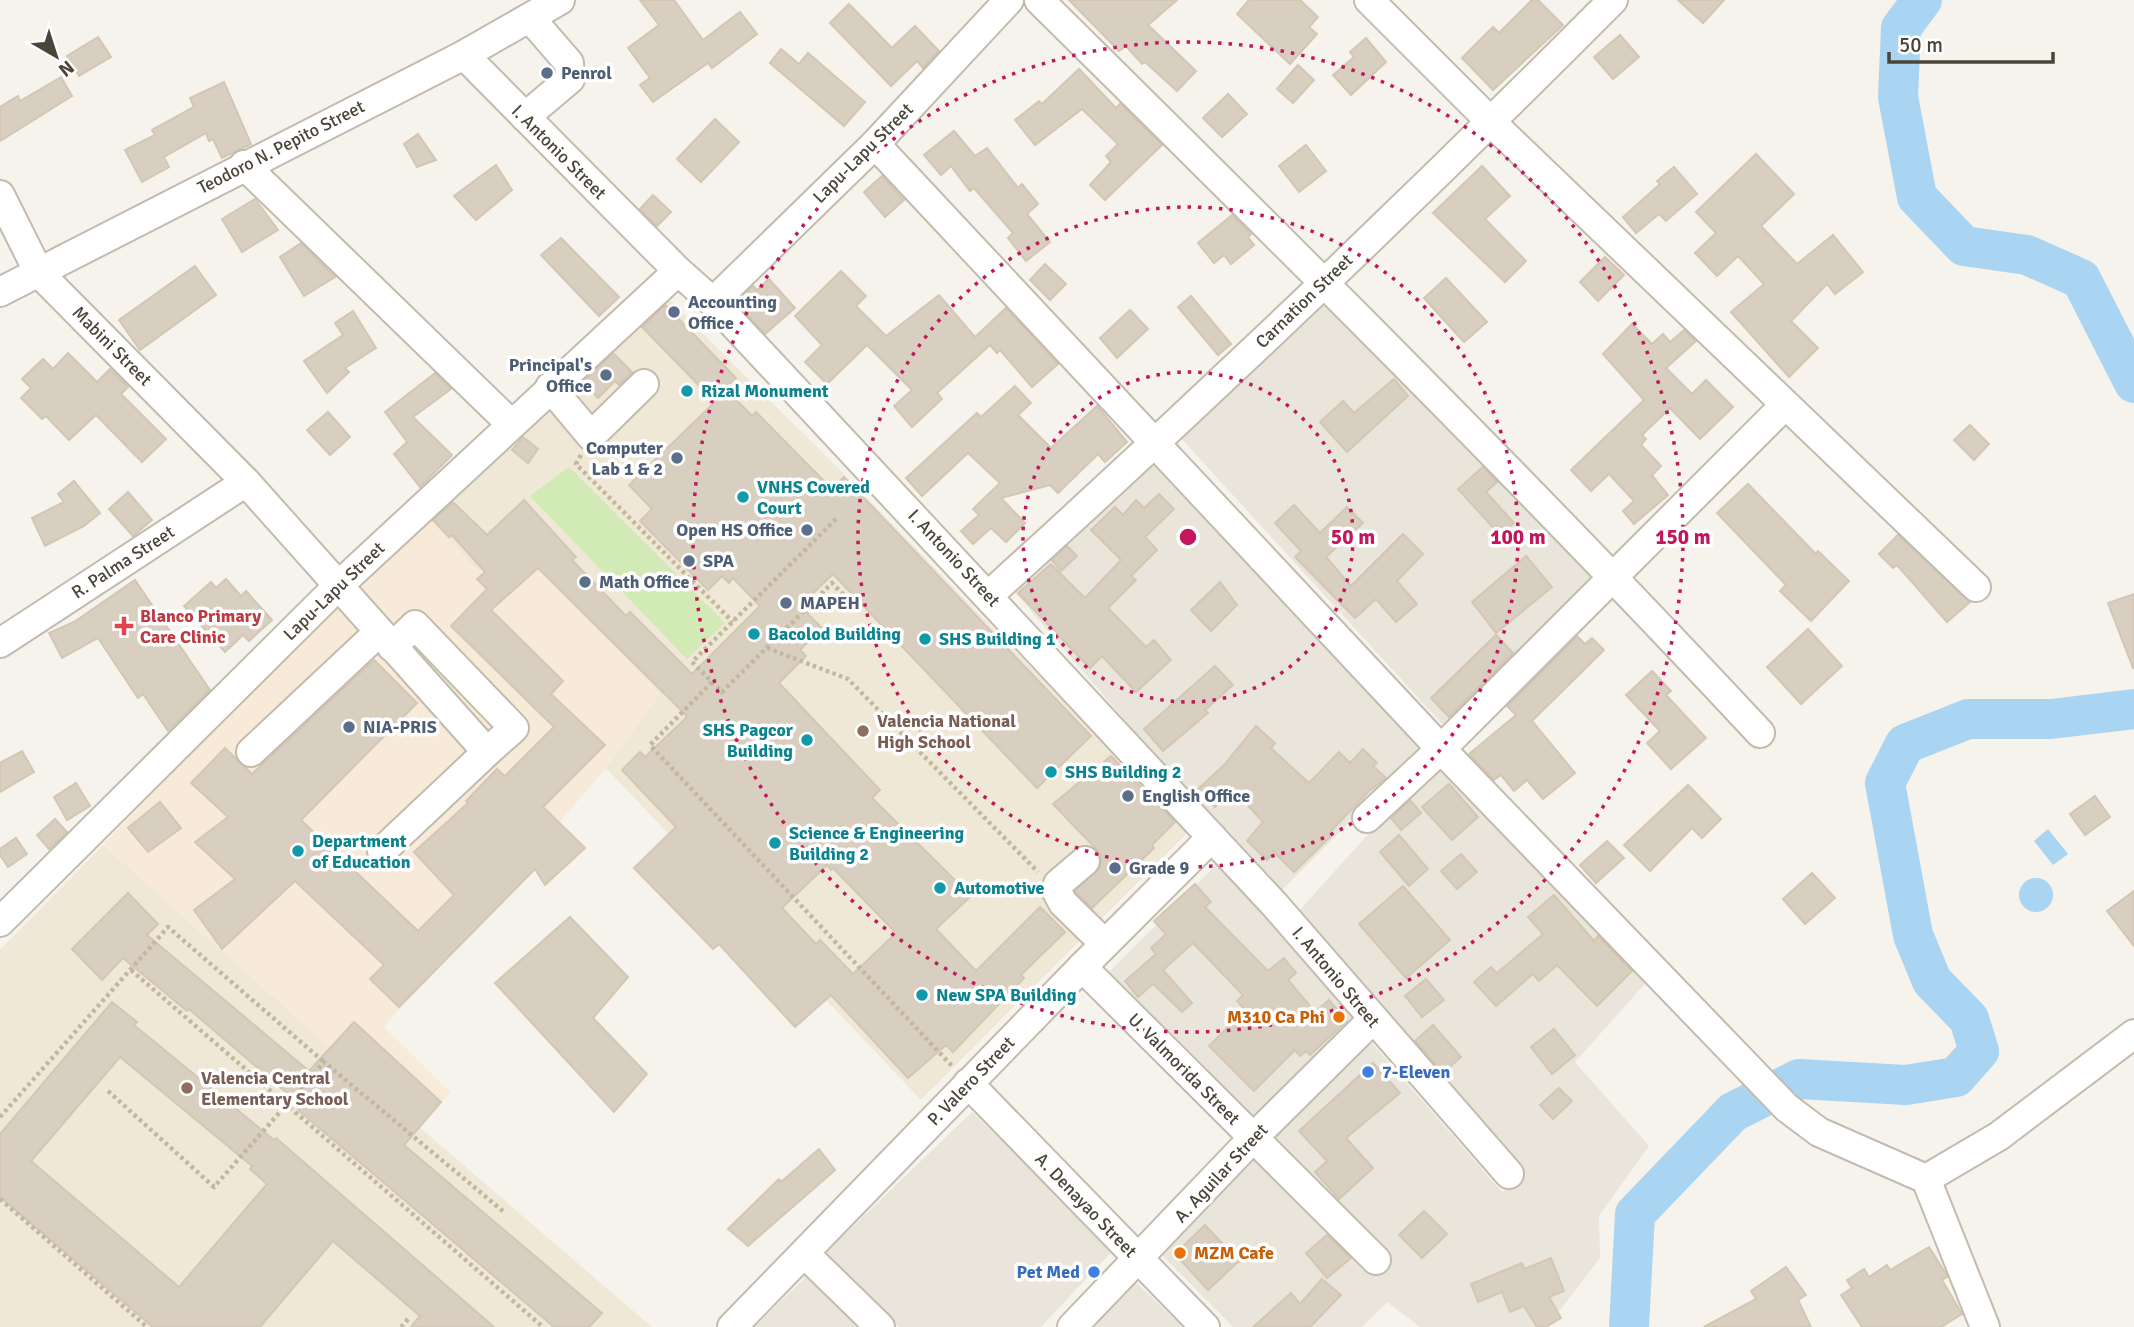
<svg xmlns="http://www.w3.org/2000/svg" width="2134" height="1327" viewBox="0 0 2134 1327" font-family="Signika,sans-serif">
<style>
.residential{fill:#eae5da}
.commercial{fill:#f7ead8}
.education{fill:#efe8d6}
.green{fill:#d2eab5}
.water{fill:#a9d4f2}
.lines{fill:none;stroke-linecap:round;stroke-linejoin:round}
.river{stroke:#a9d4f2;stroke-width:40}
.building{fill:#d8cfc1;stroke:#d3c7b4;stroke-width:2;fill-rule:evenodd}
.minor-casing{stroke:#c2bbae;stroke-width:32}
.path{stroke:#c4b79f;stroke-width:4.5;stroke-dasharray:3.5 3.5;stroke-linecap:butt}
.minor{stroke:#fff;stroke-width:28}
.ring{fill:none;stroke:#c2185b;stroke-width:3.5;stroke-dasharray:3.5 7}
.service-dot{fill:#5c6f8a;stroke:#fff;stroke-width:2.5}
.culture-dot{fill:#0f9aa8;stroke:#fff;stroke-width:2.5}
.health-dot{fill:#e0444e;stroke:#fff;stroke-width:2.5}
.education-dot{fill:#8d6e63;stroke:#fff;stroke-width:2.5}
.food-dot{fill:#e8710a;stroke:#fff;stroke-width:2.5}
.shop-dot{fill:#3f7fe0;stroke:#fff;stroke-width:2.5}
.labels{text-anchor:middle;stroke-width:7;stroke-linejoin:round;paint-order:stroke}
.service-label{font-size:18px;font-weight:bold;fill:#4e5e75;stroke:#fff;text-anchor:start}
.street-label{font-size:18px;fill:#4b4439;stroke:#fff}
.culture-label{font-size:18px;font-weight:bold;fill:#0d838f;stroke:#fff;text-anchor:start}
.health-label{font-size:18px;font-weight:bold;fill:#be3a42;stroke:#fff;text-anchor:start}
.education-label{font-size:18px;font-weight:bold;fill:#785e54;stroke:#fff;text-anchor:start}
.food-label{font-size:18px;font-weight:bold;fill:#c56008;stroke:#fff;text-anchor:end}
.shop-label{font-size:18px;font-weight:bold;fill:#366cbe;stroke:#fff;text-anchor:start}
.centre{fill:#c2185b;stroke:#fff;stroke-width:3.5}
.ring-label{font-size:21px;text-anchor:middle;font-weight:bold;fill:#c2185b;stroke:#fff;stroke-width:7;stroke-linejoin:round;paint-order:stroke}
</style>
<rect width="100%" height="100%" fill="#f6f3ec"/>
<!-- residential -->
<g class="residential">
<polygon points="1322,292 1613,587 1456,739 1177,434"/>
<polygon points="1153,454 1429,742 1276,896 1013,590"/>
<polygon points="1438,757 1650,978 1575,1062 1649,1146 1599,1216 1600,1258 1547,1327 1420,1327 1387,1302 1362,1327 1233,1327 1160,1253 1371,1042 1502,1192 1525,1172 1297,913"/>
<polygon points="1219,862 1358,1021 1253,1123 1103,978"/>
<polygon points="972,1112 1113,1250 1041,1327 899,1327 823,1255"/>
<polygon points="1129,1276 1183,1327 1081,1327"/>
<polygon points="806,1277 858,1327 754,1327"/>
</g>
<!-- commercial -->
<polygon class="commercial" points="424,514 512,543 660,694 606,768 384,1027 450,1092 419,1127 103,845"/>
<!-- education -->
<g class="education">
<polygon points="664,295 837,467 1189,831 921,1100 606,768 660,694 512,543 479,572 424,514"/>
<polygon points="103,845 419,1127 652,1327 0,1327 0,950"/>
</g>
<!-- green -->
<polygon class="green" points="569,467 725,623 687,659 530,496"/>
<!-- water -->
<g class="water">
<polygon points="2048,829 2068,854 2053,865 2034,841"/>
<circle cx="2036" cy="895" r="17"/>
</g>
<g class="lines">
<!-- river -->
<g class="river">
<polyline points="1922,0 1901,28 1898,97 1917,197 1964,246 2027,255 2081,279 2134,383"/>
<polyline points="1629,1327 1635,1214 1733,1112 1799,1079 1906,1085 1956,1077 1979,1051 1969,1019 1932,981 1913,935 1885,783 1905,744 1968,719 2051,719 2134,709"/>
</g>
</g>
<!-- building -->
<g class="building">
<polygon points="640,0 674,0 703,40 740,12 757,34 712,68 708,63 653,102 640,85 650,78 628,48 659,25"/>
<polygon points="1069,0 1177,0 1148,25 1196,71 1177,91 1145,62 1142,64 1126,46 1119,51"/>
<polygon points="1249,0 1300,0 1318,17 1309,27 1317,34 1290,64 1237,14"/>
<polygon points="1532,0 1538,0 1563,25 1493,90 1462,58 1493,27 1499,33"/>
<polygon points="1678,0 1724,0 1703,23"/>
<polygon points="849,4 892,48 915,26 939,51 923,68 917,61 891,86 830,23"/>
<polygon points="1620,35 1639,57 1613,79 1594,57"/>
<polygon points="98,37 111,57 79,76 67,56"/>
<polygon points="1366,38 1386,62 1351,95 1333,75 1354,57 1350,52"/>
<polygon points="781,49 799,64 808,53 865,102 844,126 770,63"/>
<polygon points="1298,65 1314,80 1293,103 1277,89"/>
<polygon points="1079,69 1116,108 1120,104 1162,145 1105,200 1090,185 1111,162 1106,156 1118,144 1082,109 1035,145 1015,120 1039,101 1042,104"/>
<polygon points="61,77 72,96 0,141 0,107 18,96 20,101"/>
<polygon points="224,82 251,144 222,158 213,139 209,141 206,133 164,157 169,167 142,182 125,150 155,135 152,130 194,107 190,98"/>
<polygon points="1228,94 1247,114 1222,137 1203,118"/>
<polygon points="715,119 739,142 701,182 677,159"/>
<polygon points="954,131 975,156 987,148 1018,188 1022,184 1038,204 1027,214 1050,242 1026,261 1008,238 1013,233 974,188 970,191 951,166 941,175 924,155"/>
<polygon points="418,134 436,160 417,167 404,144"/>
<polygon points="1306,145 1326,171 1299,192 1279,166"/>
<polygon points="1756,154 1794,194 1761,226 1797,264 1833,235 1863,272 1835,294 1827,284 1791,321 1818,348 1789,377 1731,312 1764,284 1738,256 1717,276 1695,253 1716,233 1696,212"/>
<polygon points="496,165 512,190 476,220 454,196"/>
<polygon points="1482,166 1510,196 1485,219 1526,261 1505,282 1433,213"/>
<polygon points="1674,167 1697,194 1666,221 1659,214 1636,233 1623,217 1660,184 1657,181"/>
<polygon points="882,176 904,200 885,217 864,192"/>
<polygon points="653,195 671,212 657,226 640,209"/>
<polygon points="255,199 278,230 242,252 222,219"/>
<polygon points="1232,215 1251,234 1248,237 1254,245 1231,264 1224,255 1214,263 1198,243"/>
<polygon points="561,238 619,297 599,316 541,255"/>
<polygon points="301,243 335,277 304,296 280,257"/>
<polygon points="1605,257 1624,275 1598,301 1580,282"/>
<polygon points="1045,264 1066,284 1050,300 1030,280"/>
<polygon points="195,266 216,295 140,350 119,320"/>
<polygon points="841,271 866,296 856,306 886,336 939,295 975,337 1006,308 1058,364 1032,387 1000,350 997,353 990,345 937,393 942,399 912,427 894,406 912,390 867,345 827,384 805,362 822,345 795,316"/>
<polygon points="1446,278 1487,322 1464,342 1424,298"/>
<polygon points="769,279 795,308 765,334 736,303 753,286 757,290"/>
<polygon points="1191,296 1231,344 1218,355 1178,307"/>
<path d="M665,305L736,378L725,388L752,416L756,412L832,489L844,477L1091,736L1037,788L833,574L800,606L822,628L800,650L806,656L779,683L880,790L872,798L971,896L936,929L976,971L1040,907L1065,932L1021,975L1024,978L953,1052L946,1045L908,1078L831,995L795,1027L719,944L713,949L634,868L676,827L622,770L640,752L645,757L686,718V715L538,568L491,610L563,681L551,694L605,745L543,807L585,848L545,885L535,869L399,1007L370,979L384,965L295,881L222,949L194,910L235,879L195,842L228,817L191,783L225,748L252,774L374,660L417,703L301,820L418,931L454,895L414,852L468,803L466,801L497,769L505,776L554,727L451,626L487,589L477,579L485,572L452,535L449,537L433,520L453,502L487,535L524,500L576,557L572,560L626,616L630,612L692,674L760,606L733,578L729,583L722,576L708,590L640,521L652,509L629,485L715,402L642,327ZM827,865L831,870L833,868L896,933L853,974L820,940L816,944L782,908Z"/>
<polygon points="1130,310 1148,329 1117,358 1100,338"/>
<polygon points="353,311 376,348 345,368 349,372 327,393 304,361 343,335 335,323"/>
<polygon points="1632,324 1652,344 1663,334 1670,342 1684,330 1696,341 1666,368 1692,394 1706,380 1733,407 1700,439 1670,408 1642,435 1646,439 1641,445 1661,466 1652,475 1668,495 1634,524 1623,511 1634,501 1609,474 1591,491 1571,470 1644,400 1603,354"/>
<polygon points="68,353 97,382 110,369 128,387 121,394 166,439 142,462 96,415 69,440 46,416 42,419 21,398 31,388 22,379 43,359 53,369"/>
<polygon points="613,353 632,372 619,385 615,381 598,398 583,382"/>
<polygon points="435,373 451,389 413,417 452,455 420,487 394,454 407,442 385,412"/>
<polygon points="1394,379 1408,396 1347,452 1320,422 1343,401 1354,413"/>
<polygon points="1015,386 1031,403 1018,415 1051,448 1097,406 1127,442 1105,462 1098,454 1058,493 1050,485 1001,498 1025,523 1006,542 991,528 973,544 961,531 979,515 973,509 1000,483 968,453 922,496 906,478 977,413 981,417"/>
<polygon points="328,412 350,437 330,455 307,430"/>
<polygon points="1970,425 1989,444 1974,460 1954,440"/>
<polygon points="523,437 538,449 528,463 512,450"/>
<polygon points="1483,467 1497,482 1486,492 1514,523 1500,535 1458,489"/>
<polygon points="74,481 100,513 84,526 45,546 32,518 64,502 58,494"/>
<polygon points="1748,484 1816,554 1818,551 1849,581 1811,621 1780,591 1786,585 1717,513"/>
<polygon points="128,492 152,520 133,536 109,509"/>
<polygon points="1159,494 1174,509 1145,537 1157,550 1131,576 1136,580 1108,608 1146,647 1154,640 1171,660 1136,692 1102,656 1090,668 1018,593 1051,564 1085,598 1121,560 1091,530 1115,507 1123,515 1136,500 1144,508"/>
<polygon points="1294,505 1320,533 1347,507 1363,523 1326,557 1351,586 1403,534 1423,554 1397,581 1417,604 1396,622 1376,599 1355,618 1295,557 1301,551 1275,523"/>
<polygon points="1898,535 1970,602 1947,622 1897,565 1893,568 1879,554"/>
<polygon points="1067,546 1077,556 1061,571 1052,560"/>
<polygon points="1526,556 1552,587 1496,633 1472,602"/>
<polygon points="226,579 241,596 246,591 272,620 249,641 243,635 225,652 184,606 211,582 216,588"/>
<polygon points="135,580 210,690 168,731 143,694 138,698 98,638 62,658 49,633 74,622"/>
<polygon points="1220,582 1237,605 1211,631 1191,610"/>
<polygon points="2134,594 2134,668 2133,668 2108,603"/>
<polygon points="1808,629 1842,666 1801,704 1767,667"/>
<polygon points="1496,635 1513,653 1449,717 1431,698"/>
<polygon points="1577,636 1585,644 1592,638 1604,650 1532,721 1575,773 1543,799 1527,780 1514,791 1501,775 1494,780 1469,754 1516,715 1507,706"/>
<polygon points="1215,666 1233,685 1205,710 1208,713 1163,751 1144,729"/>
<polygon points="1652,671 1671,691 1666,695 1706,738 1671,769 1647,743 1660,731 1626,695"/>
<polygon points="1256,726 1275,743 1271,748 1309,783 1339,752 1350,763 1363,749 1377,763 1373,766 1386,778 1369,791 1331,831 1333,834 1294,872 1274,852 1267,860 1247,841 1263,822 1233,789 1215,807 1198,789 1225,764"/>
<polygon points="22,751 34,772 0,792 0,763"/>
<polygon points="1111,756 1175,822 1152,845 1154,848 1092,908 1075,891 1100,867 1101,854 1053,804"/>
<polygon points="76,783 90,806 67,820 54,797"/>
<polygon points="1449,784 1478,817 1452,840 1422,807"/>
<polygon points="1688,785 1721,819 1702,838 1692,828 1650,871 1624,845"/>
<polygon points="2095,796 2110,817 2085,835 2070,814"/>
<polygon points="1410,800 1421,813 1401,830 1391,818"/>
<polygon points="160,802 181,828 148,852 128,828"/>
<polygon points="55,819 67,832 49,849 37,835"/>
<polygon points="1399,835 1428,869 1409,886 1380,852"/>
<polygon points="16,838 27,854 8,867 0,855 0,849"/>
<polygon points="1607,841 1624,858 1596,883 1580,865"/>
<polygon points="1461,854 1477,872 1457,889 1441,871"/>
<polygon points="1812,873 1835,898 1805,924 1783,899"/>
<polygon points="1195,884 1211,902 1205,907 1268,971 1284,958 1296,973 1288,980 1315,1012 1329,1000 1347,1021 1310,1055 1306,1051 1300,1056 1295,1050 1254,1091 1209,1046 1245,1010 1237,1001 1243,995 1193,943 1163,970 1192,1003 1182,1012 1153,984 1138,997 1125,981 1156,954 1151,948 1166,934 1154,921"/>
<polygon points="1403,886 1450,940 1406,978 1359,924"/>
<polygon points="2134,891 2134,946 2107,911"/>
<polygon points="128,893 158,924 147,935 309,1071 354,1022 441,1102 404,1145 602,1313 589,1327 554,1327 298,1110 302,1106 189,1009 187,1011 123,958 102,980 72,949"/>
<polygon points="1554,895 1594,941 1598,936 1632,971 1597,1006 1557,965 1539,981 1533,974 1496,1006 1474,982 1491,967 1497,973 1543,934 1528,917"/>
<polygon points="570,917 628,977 593,1018 647,1074 614,1112 495,983"/>
<polygon points="1426,979 1444,1000 1422,1017 1405,996"/>
<path d="M112,1002L137,1022L134,1025L274,1140L276,1138L494,1327H411L420,1316L333,1241L260,1327H153L0,1197V1134ZM120,1057L252,1166L250,1169L267,1184L179,1287L31,1161Z"/>
<polygon points="1433,1025 1461,1057 1443,1073 1415,1041"/>
<polygon points="1554,1029 1575,1055 1552,1074 1531,1047"/>
<polygon points="1373,1063 1400,1093 1346,1138 1373,1168 1339,1199 1315,1172 1327,1161 1299,1131"/>
<polygon points="1559,1088 1572,1101 1553,1119 1540,1105"/>
<polygon points="819,1149 835,1170 748,1246 728,1229 779,1179 781,1182"/>
<polygon points="1424,1211 1447,1234 1422,1258 1399,1235"/>
<polygon points="1205,1225 1239,1261 1208,1290 1175,1254"/>
<polygon points="1327,1235 1351,1258 1327,1278 1306,1253"/>
<polygon points="1929,1247 1946,1274 1947,1277 1942,1280 1962,1314 1941,1327 1862,1327 1841,1295 1852,1288 1847,1280 1864,1269 1869,1277 1887,1265 1890,1270"/>
<polygon points="1551,1258 1564,1291 1549,1297 1561,1318 1546,1327 1537,1327 1524,1306 1510,1312 1502,1292 1478,1302 1471,1284 1522,1263 1524,1269"/>
<polygon points="1786,1267 1806,1295 1798,1300 1811,1327 1704,1327 1756,1299 1751,1291"/>
<polygon points="1322,1279 1341,1295 1310,1327 1253,1327 1291,1293 1300,1304"/>
</g>
<g class="lines">
<!-- minor casing -->
<g class="minor-casing">
<g id="minor">
<path d="M1039,0C1283,241 1526,482 1760,733"/>
<polyline points="1369,0 1491,122 1976,587"/>
<polyline points="464,55 678,271 713,302 1274,904 1509,1174"/>
<polyline points="525,117 570,79 569,63 530,18"/>
<polyline points="875,144 1441,749 1787,1108 1819,1132 1926,1179 1985,1327"/>
<polyline points="244,165 510,423"/>
<polyline points="0,195 39,273 246,482 487,752 382,851"/>
<polyline points="0,292 464,55 560,0"/>
<polyline points="713,302 875,144 1009,0"/>
<polyline points="550,387 591,436 644,384"/>
<path d="M989,595C1202,402 1410,204 1613,0"/>
<polyline points="0,643 246,482"/>
<polyline points="392,647 415,625 514,728 487,752"/>
<polyline points="251,752 379,632"/>
<polyline points="1367,818 1441,749 1785,405"/>
<polyline points="1085,861 1058,884 1056,890 1063,903 1105,944"/>
<polyline points="0,922 338,586 678,271"/>
<polyline points="1082,967 1376,1260"/>
<polyline points="968,1083 1205,1327"/>
<polyline points="1926,1179 1999,1136 2134,1034"/>
<polyline points="805,1254 880,1327"/>
<polyline points="732,1327 1082,967 1212,837"/>
<polyline points="1072,1327 1254,1137 1372,1020"/>
</g>
</g>
<!-- path -->
<g class="path">
<polyline points="581,455 576,464 733,622"/>
<polyline points="836,519 692,662 722,692 832,583 861,612"/>
<polyline points="767,648 848,679 1038,872"/>
<polyline points="712,682 650,745 953,1067"/>
<polyline points="131,970 543,1327"/>
<polyline points="108,1091 214,1187 324,1062 504,1212"/>
<polyline points="0,1117 168,927 324,1062"/>
<polyline points="0,1199 147,1327"/>
<polyline points="401,1327 408,1319"/>
</g>
<!-- minor -->
<use href="#minor" class="minor"/>
</g>
<!-- distance rings -->
<g class="ring">
<circle cx="1188" cy="537" r="165"/>
<circle cx="1188" cy="537" r="330"/>
<circle cx="1188" cy="537" r="495"/>
</g>
<!-- markers -->
<g class="service-dot">
<circle cx="547" cy="73" r="7"/>
<circle cx="674" cy="312" r="7"/>
<circle cx="606" cy="375" r="7"/>
<circle cx="677" cy="458" r="7"/>
<circle cx="807" cy="530" r="7"/>
<circle cx="689" cy="561" r="7"/>
<circle cx="585" cy="582" r="7"/>
<circle cx="786" cy="603" r="7"/>
<circle cx="349" cy="727" r="7"/>
<circle cx="1128" cy="796" r="7"/>
<circle cx="1115" cy="868" r="7"/>
</g>
<g class="culture-dot">
<circle cx="687" cy="391" r="7"/>
<circle cx="743" cy="497" r="7"/>
<circle cx="754" cy="634" r="7"/>
<circle cx="925" cy="639" r="7"/>
<circle cx="807" cy="740" r="7"/>
<circle cx="1051" cy="772" r="7"/>
<circle cx="775" cy="843" r="7"/>
<circle cx="298" cy="851" r="7"/>
<circle cx="940" cy="888" r="7"/>
<circle cx="922" cy="995" r="7"/>
</g>
<path class="health-dot" d="M120.5 615.5h7v7h7v7h-7v7h-7v-7h-7v-7h7z"/>
<g class="education-dot">
<circle cx="863" cy="731" r="7"/>
<circle cx="187" cy="1088" r="7"/>
</g>
<g class="food-dot">
<circle cx="1339" cy="1017" r="7"/>
<circle cx="1180" cy="1253" r="7"/>
</g>
<g class="shop-dot">
<circle cx="1368" cy="1072" r="7"/>
<circle cx="1094" cy="1272" r="7"/>
</g>
<g class="labels">
<!-- service labels -->
<g class="service-label">
<text x="561" y="79">Penrol</text>
<text x="688" y="308">Accounting<tspan x="688" dy="21">Office</tspan></text>
<text x="592" y="371" text-anchor="end">Principal's<tspan x="592" dy="21">Office</tspan></text>
<text x="663" y="454" text-anchor="end">Computer<tspan x="663" dy="21">Lab 1 &amp; 2</tspan></text>
<text x="793" y="536" text-anchor="end">Open HS Office</text>
<text x="703" y="567">SPA</text>
<text x="599" y="588">Math Office</text>
<text x="800" y="609">MAPEH</text>
<text x="363" y="733">NIA-PRIS</text>
<text x="1142" y="802">English Office</text>
<text x="1129" y="874">Grade 9</text>
</g>
<!-- street labels -->
<g class="street-label">
<text transform="translate(281 147) rotate(-27)" y="6">Teodoro N. Pepito Street</text>
<text transform="translate(559 152) rotate(45)" y="6">I. Antonio Street</text>
<text transform="translate(863 153) rotate(-45)" y="6">Lapu-Lapu Street</text>
<text transform="translate(1304 301) rotate(-44)" y="6">Carnation Street</text>
<text transform="translate(112 346) rotate(45)" y="6">Mabini Street</text>
<text transform="translate(954 558) rotate(47)" y="6">I. Antonio Street</text>
<text transform="translate(123 562) rotate(-33)" y="6">R. Palma Street</text>
<text transform="translate(334 591) rotate(-44)" y="6">Lapu-Lapu Street</text>
<text transform="translate(1336 977) rotate(50)" y="6">I. Antonio Street</text>
<text transform="translate(1184 1069) rotate(45)" y="6">U. Valmorida Street</text>
<text transform="translate(971 1081) rotate(-46)" y="6">P. Valero Street</text>
<text transform="translate(1221 1173) rotate(-47)" y="6">A. Aguilar Street</text>
<text transform="translate(1086 1205) rotate(46)" y="6">A. Denayao Street</text>
</g>
<!-- culture labels -->
<g class="culture-label">
<text x="701" y="397">Rizal Monument</text>
<text x="757" y="493">VNHS Covered<tspan x="757" dy="21">Court</tspan></text>
<text x="768" y="640">Bacolod Building</text>
<text x="939" y="645">SHS Building 1</text>
<text x="793" y="736" text-anchor="end">SHS Pagcor<tspan x="793" dy="21">Building</tspan></text>
<text x="1065" y="778">SHS Building 2</text>
<text x="789" y="839">Science &amp; Engineering<tspan x="789" dy="21">Building 2</tspan></text>
<text x="312" y="847">Department<tspan x="312" dy="21">of Education</tspan></text>
<text x="954" y="894">Automotive</text>
<text x="936" y="1001">New SPA Building</text>
</g>
<!-- health labels -->
<g class="health-label">
<text x="140" y="622">Blanco Primary<tspan x="140" dy="21">Care Clinic</tspan></text>
</g>
<!-- education labels -->
<g class="education-label">
<text x="877" y="727">Valencia National<tspan x="877" dy="21">High School</tspan></text>
<text x="201" y="1084">Valencia Central<tspan x="201" dy="21">Elementary School</tspan></text>
</g>
<!-- food labels -->
<g class="food-label">
<text x="1325" y="1023">M310 Ca Phi</text>
<text x="1194" y="1259" text-anchor="start">MZM Cafe</text>
</g>
<!-- shop labels -->
<g class="shop-label">
<text x="1382" y="1078">7-Eleven</text>
<text x="1080" y="1278" text-anchor="end">Pet Med</text>
</g>
</g>
<circle cx="1188" cy="537" r="10" class="centre"/>
<g class="ring-label">
<text x="1353" y="544">50 m</text>
<text x="1518" y="544">100 m</text>
<text x="1683" y="544">150 m</text>
</g>
<!-- north arrow -->
<g transform="translate(56 56) rotate(141)" stroke="#ffffff" stroke-width="5" paint-order="stroke">
<path d="M0-5L12 26L0 18L-12 26Z" fill="#4b4439"/>
<text y="-10" font-size="19" font-weight="bold" text-anchor="middle" fill="#4b4439">N</text>
</g>
<!-- scale -->
<path d="M1889 52v10h164v-10" fill="none" stroke="#4b4439" stroke-width="3.5"/>
<text x="1899" y="52" font-size="21" fill="#4b4439" stroke="#ffffff" stroke-width="5" paint-order="stroke">50 m</text>
</svg>
